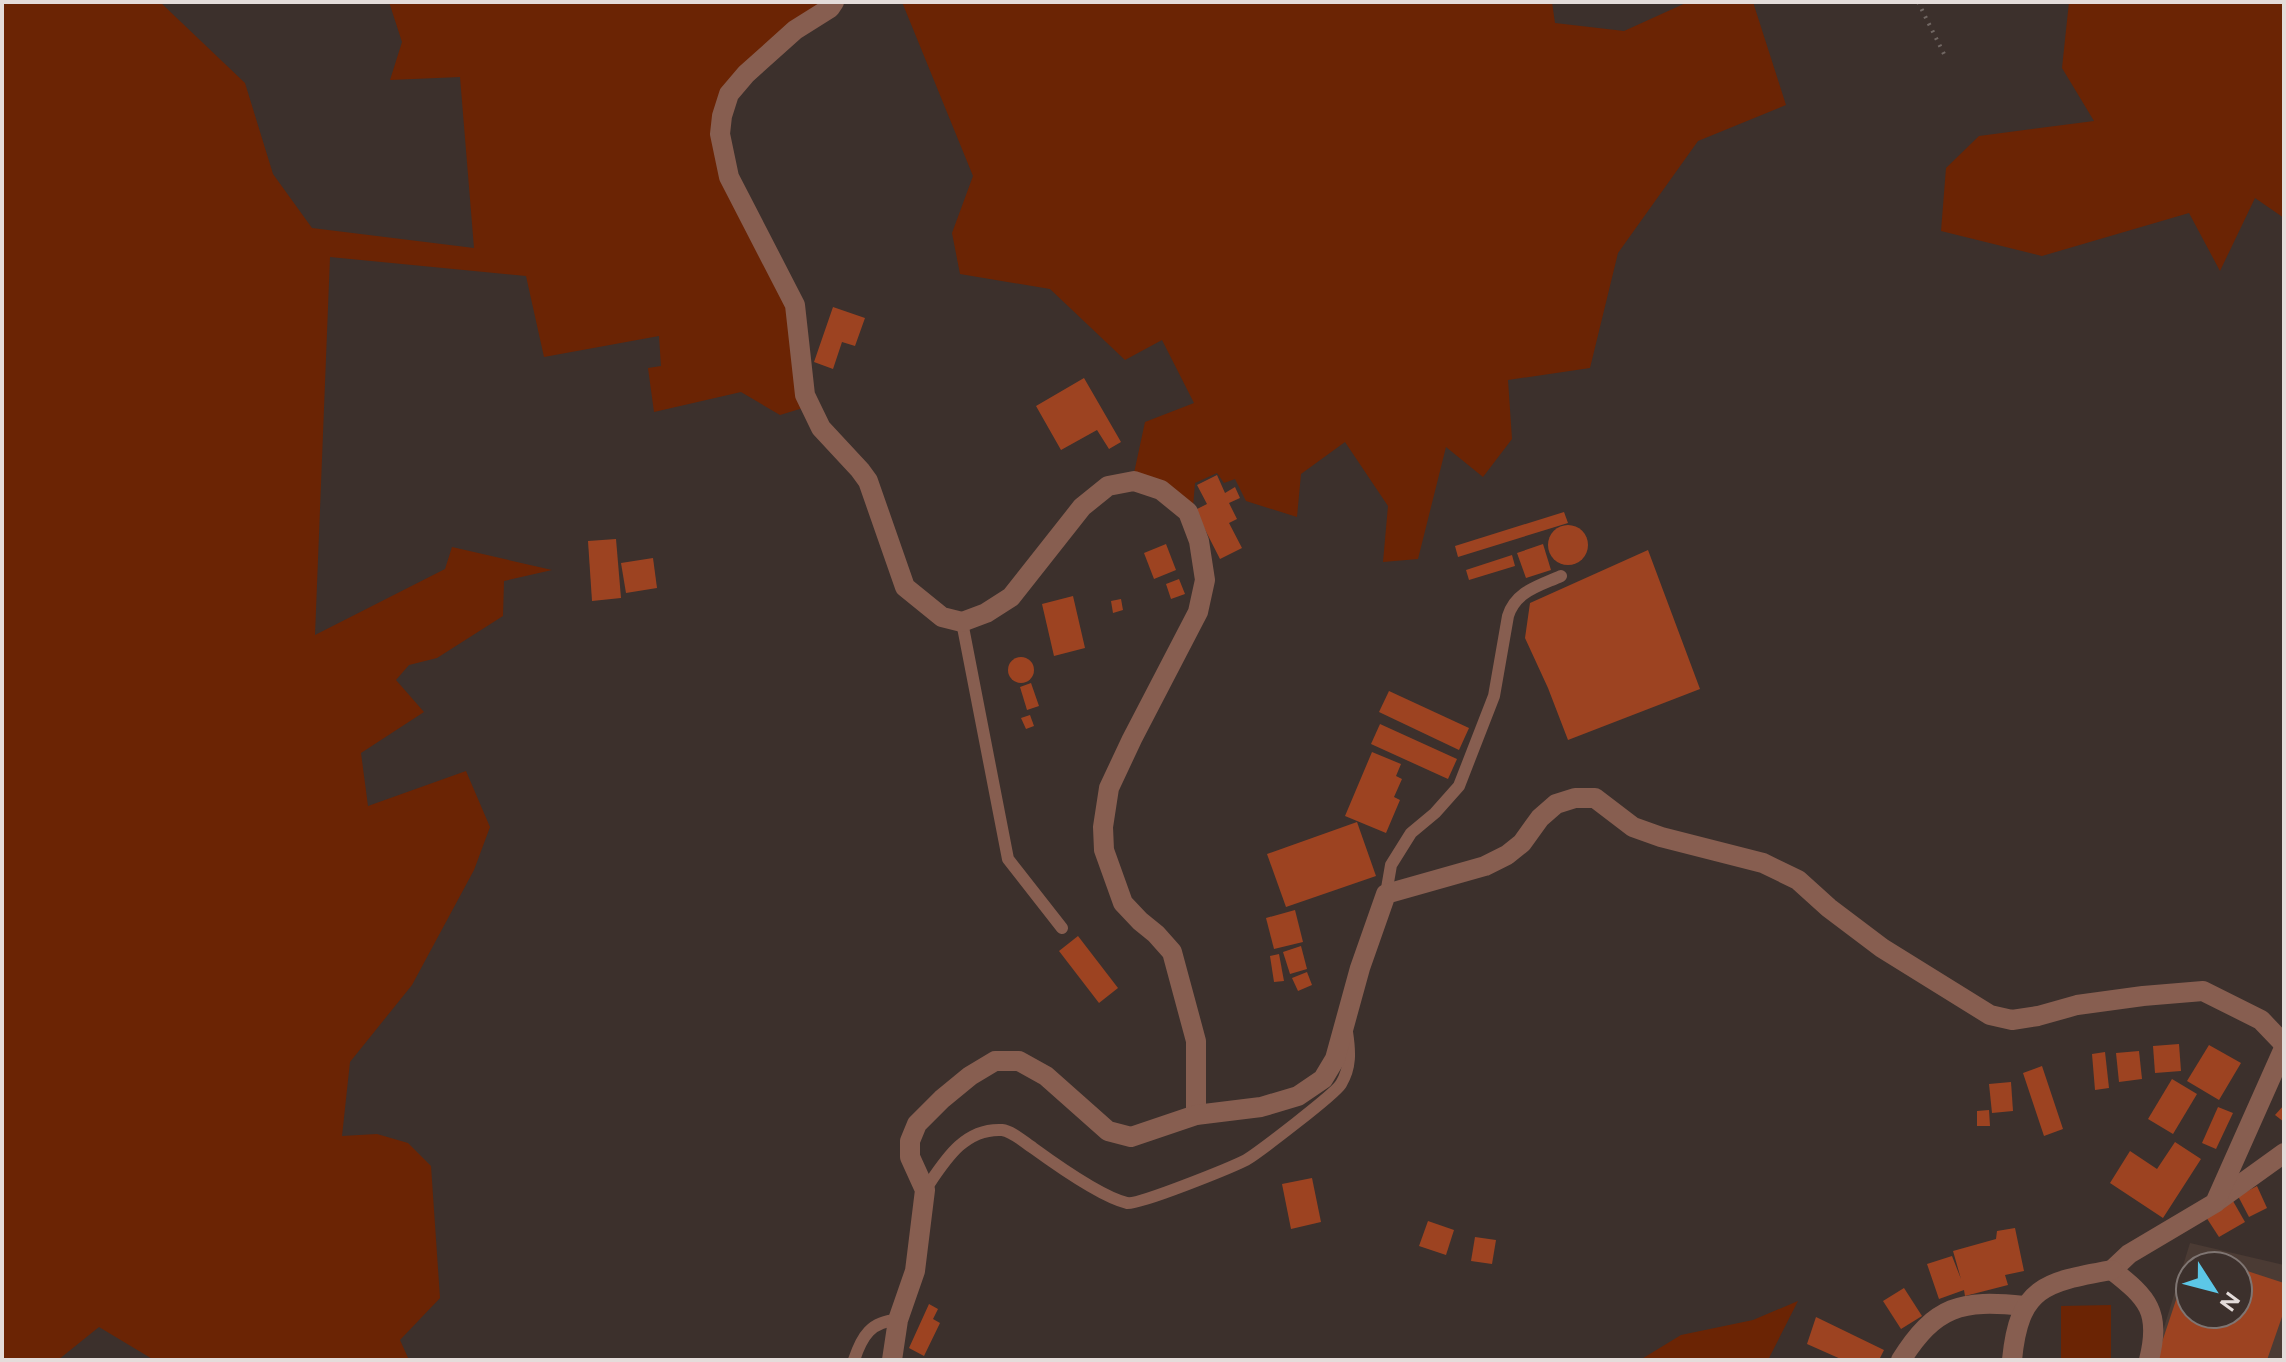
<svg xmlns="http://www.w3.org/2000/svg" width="2286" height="1362" viewBox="0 0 2286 1362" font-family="Figtree,sans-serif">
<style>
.built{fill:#4b3b34;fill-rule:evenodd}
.green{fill:#6b2404}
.building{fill:#9d4321}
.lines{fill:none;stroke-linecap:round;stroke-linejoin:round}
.path{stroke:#716763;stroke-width:4;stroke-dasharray:2 6;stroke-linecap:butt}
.lane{stroke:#875e50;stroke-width:12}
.street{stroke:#875e50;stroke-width:20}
</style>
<rect width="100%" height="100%" fill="#3c302c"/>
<!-- built -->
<path class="built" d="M2190,1243L2284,1265V1360H2154ZM2190,1266H2238V1314H2190Z"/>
<!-- green -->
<g class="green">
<polygon points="2,2 160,2 245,83 273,174 312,228 474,248 460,77 390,80 402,42 389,2 825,2 715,113 787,308 803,408 780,415 741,392 654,412 648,368 661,366 659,336 544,357 526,276 330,257 315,635 445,569 452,547 552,570 504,581 503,616 437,658 409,665 396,680 424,712 361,753 368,806 466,771 490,827 474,870 412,985 350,1062 342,1136 377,1134 408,1143 431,1166 440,1298 400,1340 409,1360 154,1360 99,1327 58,1360 10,1360 2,1357"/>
<polygon points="902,2 1552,2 1555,23 1624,31 1688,2 1753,2 1786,105 1698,141 1618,253 1590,368 1508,380 1512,439 1483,477 1446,447 1418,559 1383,562 1388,506 1345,442 1301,474 1297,517 1246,501 1235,479 1224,483 1217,473 1195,483 1193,507 1134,473 1145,422 1194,403 1162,340 1125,360 1050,289 960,274 952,233 973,176"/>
<polygon points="2069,2 2284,2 2284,218 2255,198 2220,271 2189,213 2042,256 1941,231 1946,168 1979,136 2094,121 2062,68"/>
<polygon points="1798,1301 1768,1360 1640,1360 1681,1335 1753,1320"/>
<polygon points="2111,1305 2111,1360 2061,1360 2061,1306"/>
</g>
<!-- building -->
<g class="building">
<polygon points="833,307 865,318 855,346 842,342 833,369 814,362"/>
<polygon points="1084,378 1121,442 1109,449 1097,430 1061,450 1036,406"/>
<polygon points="1217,475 1225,493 1235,487 1240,498 1229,503 1237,519 1229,523 1242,548 1220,559 1195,510 1207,504 1197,485"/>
<polygon points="1564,512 1568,523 1458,557 1455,546"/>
<circle cx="1568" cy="545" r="20"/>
<polygon points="616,539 621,598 592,601 588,541"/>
<polygon points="1166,544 1176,570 1154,579 1144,553"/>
<polygon points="1543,544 1551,570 1526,578 1517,553"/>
<polygon points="1648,550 1700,689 1568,740 1548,688 1525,638 1530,603"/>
<polygon points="1512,555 1515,566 1469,580 1466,570"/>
<polygon points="653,558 657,588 626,593 621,563"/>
<polygon points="1179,579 1185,594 1171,599 1166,584"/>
<polygon points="1073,596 1085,648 1054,656 1042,604"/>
<polygon points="1121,599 1123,610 1113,613 1111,601"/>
<circle cx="1021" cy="670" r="13"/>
<polygon points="1031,683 1039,706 1027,710 1020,687"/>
<polygon points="1389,691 1469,728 1459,750 1379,712"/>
<polygon points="1030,715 1034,726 1026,729 1021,718"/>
<polygon points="1380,724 1457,759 1448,779 1371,744"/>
<polygon points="1372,752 1401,764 1396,776 1402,779 1394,797 1400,800 1386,833 1345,816"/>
<polygon points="1357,822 1376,876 1286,907 1267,854"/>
<polygon points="1295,910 1303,942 1274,949 1266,918"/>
<polygon points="1078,936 1118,988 1099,1003 1059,951"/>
<polygon points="1301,946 1307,969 1290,974 1283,952"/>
<polygon points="1279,954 1284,981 1274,982 1270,956"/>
<polygon points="1307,972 1312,985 1298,991 1292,978"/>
<polygon points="2179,1044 2181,1071 2155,1073 2153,1046"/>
<polygon points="2209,1045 2241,1063 2219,1100 2187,1081"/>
<polygon points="2139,1051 2142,1079 2119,1082 2116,1053"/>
<polygon points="2105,1052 2109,1088 2095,1090 2092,1054"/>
<polygon points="2042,1066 2063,1129 2044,1136 2023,1073"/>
<polygon points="2172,1079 2197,1094 2173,1134 2148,1119"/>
<polygon points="2011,1082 2013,1111 1992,1113 1989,1084"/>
<polygon points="2284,1105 2284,1122 2275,1115"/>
<polygon points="2218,1107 2233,1113 2216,1149 2202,1143"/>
<polygon points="1989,1110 1990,1126 1977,1126 1977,1111"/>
<polygon points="2175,1142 2201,1159 2163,1218 2110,1183 2130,1151 2157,1169"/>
<polygon points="1312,1178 1321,1222 1291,1229 1282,1184"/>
<polygon points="2257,1186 2267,1208 2249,1217 2238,1196"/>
<polygon points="2233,1201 2245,1222 2219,1237 2206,1217"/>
<polygon points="1428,1221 1454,1230 1446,1255 1419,1246"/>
<polygon points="2015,1228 2024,1271 2005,1275 2008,1285 1965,1296 1964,1290 1939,1299 1927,1264 1952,1256 1961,1279 1953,1251 1996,1239 1997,1231"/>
<polygon points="1475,1237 1496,1240 1492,1264 1471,1261"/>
<polygon points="2238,1268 2284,1283 2284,1311 2267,1360 2156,1360 2180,1288 2190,1292 2190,1314 2238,1314"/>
<polygon points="1904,1288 1922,1316 1901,1329 1883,1301"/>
<polygon points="929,1304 938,1309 933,1319 940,1323 924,1356 909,1348"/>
<polygon points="1816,1317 1884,1350 1879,1360 1843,1360 1807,1344"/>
</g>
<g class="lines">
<!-- path -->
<polyline class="path" points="1918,2 1945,56"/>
<!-- lane -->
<g class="lane">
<polyline points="962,622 1008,859 1062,928"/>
<path d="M1386,894L1391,865L1411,833L1435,813L1459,786L1494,696L1508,616C1516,591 1539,586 1561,576"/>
<path d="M925,1190C944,1162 963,1128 1002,1130C1012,1131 1024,1142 1033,1148C1055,1164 1102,1197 1127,1203C1139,1205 1230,1168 1246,1160C1259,1152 1334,1095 1341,1084C1351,1067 1350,1052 1347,1032"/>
<path d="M854,1360C862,1336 871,1321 898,1320"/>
</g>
<!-- street -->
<g class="street">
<polyline points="834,2 830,8 795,30 746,74 729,94 722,116 720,134 729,177 795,305 805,395 821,428 860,470 868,481 905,587 942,617 962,622 986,613 1011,597 1082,507 1108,486 1134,481 1161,490 1188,512 1199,541 1205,580 1198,612 1132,739 1109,788 1103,827 1104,850 1123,903 1140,921 1156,934 1172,952 1196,1041 1196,1115"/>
<polyline points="2216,1202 2284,1153"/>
<polyline points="2112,1270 2129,1254 2215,1203 2284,1048"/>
<path d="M2112,1270C2148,1298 2161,1312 2149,1360"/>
<polyline points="892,1360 898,1320 915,1271 925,1190 910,1157 910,1141 917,1124 942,1099 970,1076 995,1061 1019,1061 1046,1076 1108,1131 1131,1137 1196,1115 1261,1107 1298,1096 1323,1079 1335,1059 1360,968 1386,894 1485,866 1507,855 1522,843 1540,818 1556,804 1575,798 1595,798 1633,827 1661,837 1763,863 1798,880 1829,908 1882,948 1990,1015 2012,1020 2038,1016 2077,1005 2143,996 2203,991 2261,1020 2284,1044"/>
<path d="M1901,1360C1935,1306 1961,1299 2024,1306"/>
<path d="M2012,1360C2019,1287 2044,1282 2112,1270"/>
</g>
</g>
<!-- border -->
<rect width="2286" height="1362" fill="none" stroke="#e4dcda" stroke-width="8"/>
<!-- north arrow -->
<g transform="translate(2214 1290) rotate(126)"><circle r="38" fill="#3c302c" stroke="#7f7572" stroke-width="2"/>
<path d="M0-6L14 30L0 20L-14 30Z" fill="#5cc7e7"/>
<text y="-12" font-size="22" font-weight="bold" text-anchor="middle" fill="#e4dcda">N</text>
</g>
</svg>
